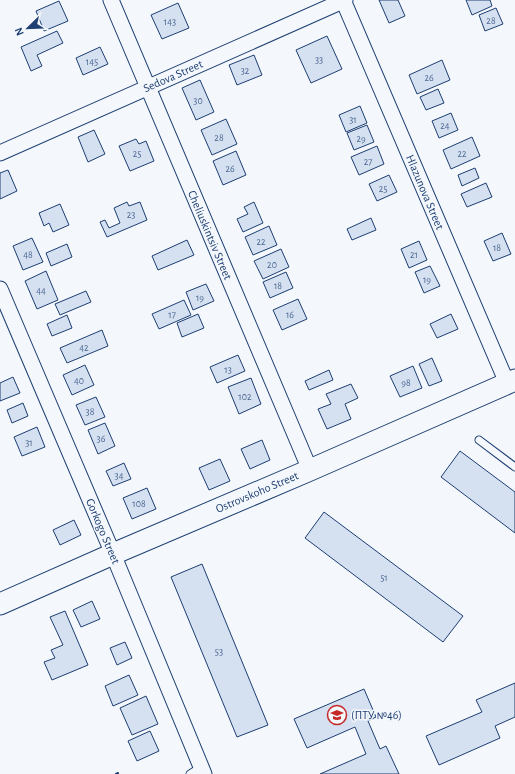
<svg xmlns="http://www.w3.org/2000/svg" width="515" height="774" viewBox="0 0 515 774" font-family="'Alegreya Sans',sans-serif">
<style>
.building{fill:#d5e0f0;stroke:#1d3f73}
.lines{fill:none;stroke-linecap:round;stroke-linejoin:round}
.lane-casing{stroke:#1d3f73;stroke-width:9}
.street-casing{stroke:#1d3f73;stroke-width:17}
.secondary-casing{stroke:#1d3f73;stroke-width:23}
.lane{stroke:#f4f7fb;stroke-width:7}
.street{stroke:#f4f7fb;stroke-width:15}
.secondary{stroke:#f4f7fb;stroke-width:21}
.wall{stroke:#1d3f73;stroke-width:2}
.labels{text-anchor:middle;stroke-width:3;stroke-linejoin:round;paint-order:stroke}
.number-label{font-size:10px;fill:#4b6792}
.street-label{font-size:12px;fill:#1d3f73;stroke:#f4f7fb}
.poi-label{font-size:12px;fill:#1d3f73;stroke:#f4f7fb;text-anchor:start}
</style>
<rect width="100%" height="100%" fill="#f4f7fb"/>
<!-- building -->
<g class="building">
<polygon points="379,0 398,0 405,16 389,23"/>
<polygon points="466,0 490,0 492,6 472,15"/>
<polygon points="59,1 68,21 44,31 36,11"/>
<polygon points="178,3 189,28 162,39 151,15"/>
<polygon points="496,8 503,24 485,31 479,15"/>
<polygon points="57,31 63,43 37,55 42,66 31,71 21,47"/>
<polygon points="327,36 342,69 311,83 296,50"/>
<polygon points="100,47 108,64 83,75 76,58"/>
<polygon points="254,55 262,75 237,85 229,65"/>
<polygon points="442,60 450,80 417,94 409,75"/>
<polygon points="200,80 214,112 196,120 182,88"/>
<polygon points="438,89 444,103 426,110 420,97"/>
<polygon points="360,106 367,123 346,132 339,115"/>
<polygon points="451,113 458,130 439,138 432,121"/>
<polygon points="226,119 237,144 212,155 201,130"/>
<polygon points="367,125 374,142 354,150 347,133"/>
<polygon points="94,130 105,154 88,162 78,137"/>
<polygon points="472,137 480,156 451,169 443,150"/>
<polygon points="136,139 139,144 146,141 154,161 130,171 119,146"/>
<polygon points="377,146 384,164 359,175 351,157"/>
<polygon points="236,151 246,175 223,185 213,161"/>
<polygon points="475,168 479,178 462,186 458,175"/>
<polygon points="8,170 17,191 0,199 0,173"/>
<polygon points="389,175 397,192 377,201 369,184"/>
<polygon points="486,183 492,197 467,207 461,194"/>
<polygon points="127,202 129,206 140,202 147,220 107,237 100,222 105,220 109,228 120,223 114,208"/>
<polygon points="254,202 263,223 243,232 237,219 248,214 244,207"/>
<polygon points="60,204 69,225 53,232 49,223 44,226 39,213"/>
<polygon points="371,218 376,230 352,240 347,229"/>
<polygon points="269,226 277,245 253,255 245,237"/>
<polygon points="502,233 511,254 493,261 484,241"/>
<polygon points="32,238 43,262 23,270 13,246"/>
<polygon points="187,240 194,255 158,270 152,256"/>
<polygon points="419,241 427,260 409,268 401,249"/>
<polygon points="67,244 72,257 51,266 46,253"/>
<polygon points="281,249 289,267 263,279 254,261"/>
<polygon points="430,266 440,286 424,293 415,272"/>
<polygon points="46,271 58,300 37,309 25,281"/>
<polygon points="286,272 293,288 270,298 263,282"/>
<polygon points="206,284 214,301 193,310 186,292"/>
<polygon points="86,291 91,302 60,315 55,304"/>
<polygon points="298,299 307,319 282,330 273,310"/>
<polygon points="184,300 191,315 159,329 152,314"/>
<polygon points="198,314 204,328 182,337 177,323"/>
<polygon points="451,314 458,329 437,338 430,324"/>
<polygon points="67,315 72,328 52,336 47,324"/>
<polygon points="102,330 108,346 67,363 60,348"/>
<polygon points="238,355 245,371 217,383 210,367"/>
<polygon points="432,358 442,381 429,386 419,364"/>
<polygon points="85,365 94,385 72,395 63,375"/>
<polygon points="413,366 422,388 400,397 390,376"/>
<polygon points="329,370 333,380 309,390 305,381"/>
<polygon points="13,377 20,393 0,401 0,383"/>
<polygon points="251,378 261,404 239,414 228,387"/>
<polygon points="351,384 358,398 345,404 351,419 327,429 318,409 331,404 326,394"/>
<polygon points="96,397 105,417 85,425 76,405"/>
<polygon points="23,403 28,416 12,423 7,410"/>
<polygon points="105,423 115,446 98,454 88,430"/>
<polygon points="37,427 45,447 22,456 14,437"/>
<polygon points="262,440 270,460 250,469 241,449"/>
<polygon points="460,451 515,492 515,533 441,477"/>
<polygon points="220,459 230,481 209,490 199,468"/>
<polygon points="124,463 131,479 113,486 106,471"/>
<polygon points="147,488 156,509 132,519 123,498"/>
<polygon points="324,512 463,616 443,642 305,538"/>
<polygon points="74,520 81,535 60,545 53,530"/>
<polygon points="202,564 268,725 237,737 171,577"/>
<polygon points="92,601 100,619 81,627 73,610"/>
<polygon points="65,611 88,665 52,680 44,662 55,658 51,650 63,645 50,617"/>
<polygon points="125,642 132,658 117,665 110,648"/>
<polygon points="129,675 138,695 113,706 105,686"/>
<polygon points="515,683 515,717 495,726 500,738 439,765 426,736 482,712 476,700"/>
<polygon points="364,689 376,717 368,721 380,749 386,746 399,774 320,774 366,754 355,727 307,748 294,719"/>
<polygon points="146,696 158,724 132,735 120,708"/>
<polygon points="150,731 159,751 137,761 128,741"/>
</g>
<g class="lines">
<!-- lane casing -->
<g class="lane-casing">
<g id="lane">
<polyline points="479,440 515,467"/>
<polyline points="190,774 201,767"/>
</g>
</g>
<!-- street casing -->
<g class="street-casing">
<g id="street">
<polyline points="111,0 310,470"/>
<polyline points="343,0 507,383"/>
<polyline points="0,153 345,0"/>
<polyline points="0,289 113,554 204,774"/>
</g>
</g>
<!-- secondary casing -->
<g class="secondary-casing">
<polyline id="secondary" points="0,604 113,554 310,470 515,380"/>
</g>
<!-- lane -->
<use href="#lane" class="lane"/>
<!-- street -->
<use href="#street" class="street"/>
<!-- secondary -->
<use href="#secondary" class="secondary"/>
<!-- wall -->
<polyline class="wall" points="116,774 118,773 118,774"/>
</g>
<!-- icons -->
<defs>
<g id="university-ring" transform="scale(1)"><circle r="9.5" fill="#f4f7fb" stroke="#c62828" stroke-width="1.5"/><path d="M0-5L7-2L0 1L-7-2ZM-4 1L0 2.5L4 1V4Q0 6-4 4Z" fill="#c62828"/></g>
</defs>
<g fill-rule="evenodd">
<use href="#university-ring" x="337" y="715"/>
</g>
<g class="labels">
<!-- number labels -->
<g class="number-label">
<text x="491" y="24">28</text>
<text x="170" y="25">143</text>
<text x="319" y="63">33</text>
<text x="92" y="65">145</text>
<text x="245" y="74">32</text>
<text x="429" y="81">26</text>
<text x="198" y="104">30</text>
<text x="353" y="123">31</text>
<text x="445" y="129">24</text>
<text x="219" y="141">28</text>
<text x="361" y="142">29</text>
<text x="137" y="157">25</text>
<text x="462" y="157">22</text>
<text x="368" y="165">27</text>
<text x="230" y="172">26</text>
<text x="383" y="192">25</text>
<text x="131" y="218">23</text>
<text x="261" y="245">22</text>
<text x="497" y="251">18</text>
<text x="28" y="258">48</text>
<text x="414" y="258">21</text>
<text x="272" y="268">20</text>
<text x="427" y="283">19</text>
<text x="278" y="289">18</text>
<text x="41" y="294">44</text>
<text x="200" y="301">19</text>
<text x="172" y="318">17</text>
<text x="290" y="318">16</text>
<text x="84" y="351">42</text>
<text x="228" y="373">13</text>
<text x="79" y="384">40</text>
<text x="406" y="386">98</text>
<text x="245" y="400">102</text>
<text x="90" y="415">38</text>
<text x="101" y="442">36</text>
<text x="29" y="446">31</text>
<text x="119" y="479">34</text>
<text x="139" y="507">108</text>
<text x="384" y="581">51</text>
<text x="219" y="655">53</text>
</g>
<!-- street labels -->
<g class="street-label">
<text transform="translate(173 76) rotate(-24)" y="4">Sedova Street</text>
<text transform="translate(425 192) rotate(67)" y="4">Hlazunova Street</text>
<text transform="translate(210 235) rotate(67)" y="4">Cheliuskintsiv Street</text>
<text transform="translate(257 492) rotate(-23)" y="4">Ostrovskoho Street</text>
<text transform="translate(103 531) rotate(67)" y="4">Gorkogo Street</text>
</g>
<!-- poi labels -->
<g class="poi-label">
<text x="351" y="719">(ПТУ №46)</text>
</g>
</g>
<!-- north arrow -->
<g transform="translate(28 28) rotate(247)" stroke="#f4f7fb" stroke-width="3" paint-order="stroke">
<path d="M0-3L7 15L0 10L-7 15Z" fill="#1d3f73"/>
<text y="-6" font-size="11" font-weight="bold" text-anchor="middle" fill="#1d3f73">N</text>
</g>
</svg>
